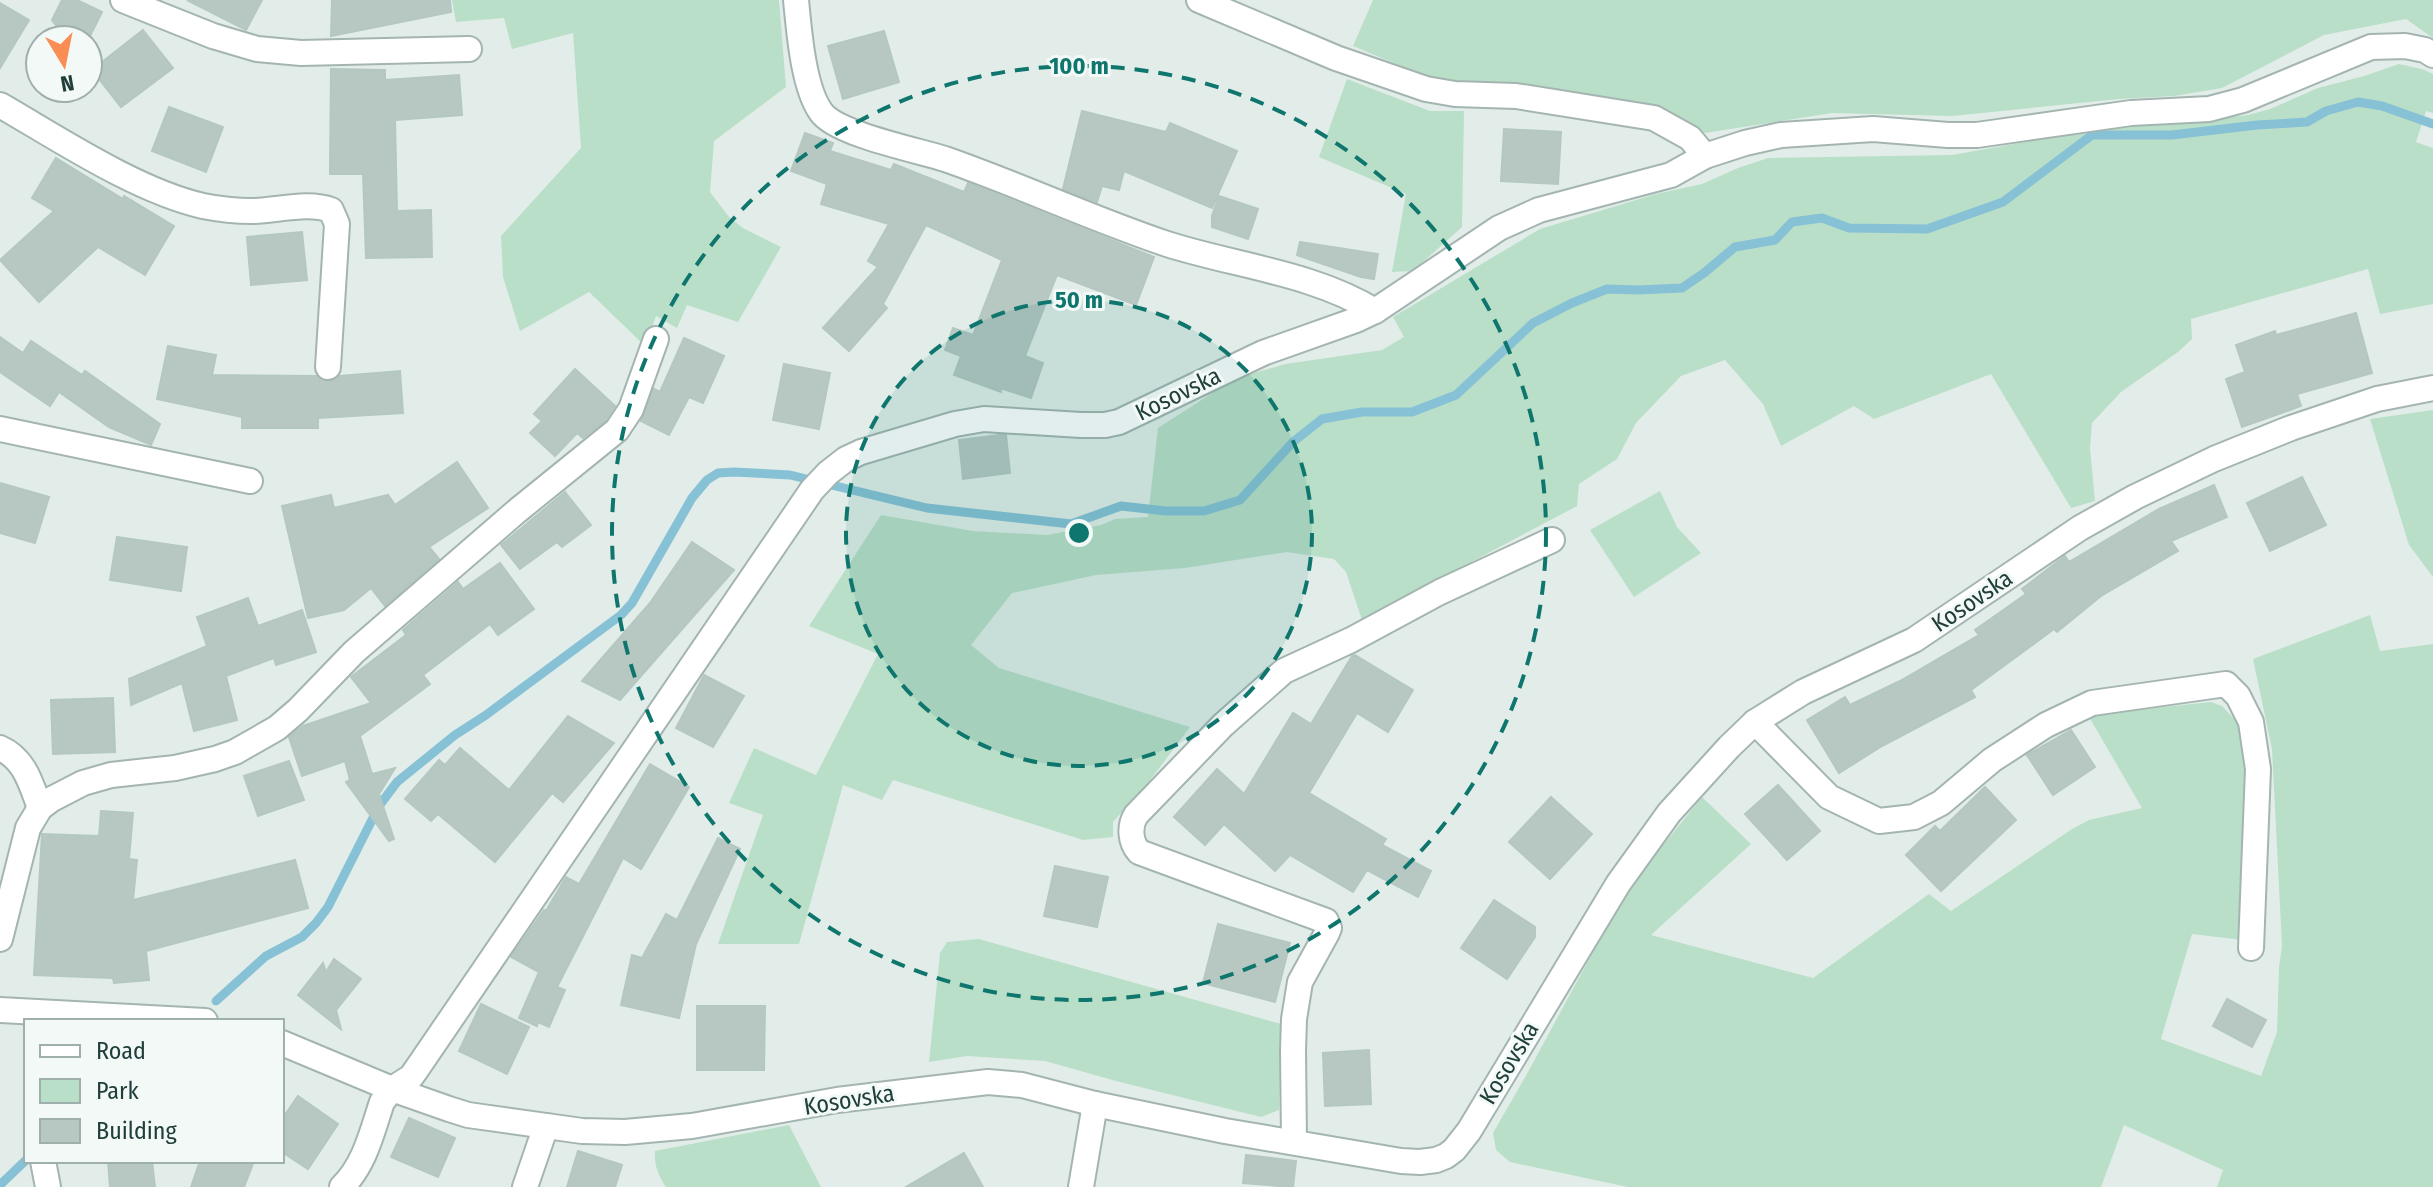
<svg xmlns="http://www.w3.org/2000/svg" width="2433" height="1187" viewBox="0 0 2433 1187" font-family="'Fira Sans Condensed',sans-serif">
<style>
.green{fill:#badfc8}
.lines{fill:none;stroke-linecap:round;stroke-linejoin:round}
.stream{stroke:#87c1d5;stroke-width:9}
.building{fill:#b7c8c3;stroke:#b4c7c1;stroke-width:2}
.minor-casing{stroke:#a4b5b1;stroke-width:28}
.minor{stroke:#fff;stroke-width:24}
.ring{fill:none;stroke:#0f766e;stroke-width:4;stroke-dasharray:14 10}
.labels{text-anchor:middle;stroke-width:6;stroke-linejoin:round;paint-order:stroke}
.street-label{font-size:24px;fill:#213f3a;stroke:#f3f9f7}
.centre{fill:#0f766e;stroke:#f3f9f7;stroke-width:4}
.ring-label{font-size:24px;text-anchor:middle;font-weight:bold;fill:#0f766e;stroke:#f3f9f7;stroke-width:6;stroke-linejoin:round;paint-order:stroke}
</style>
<rect width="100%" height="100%" fill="#e2ede9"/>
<!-- green -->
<g class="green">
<polygon points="452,0 779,0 786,87 714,141 710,192 729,217 743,228 781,247 738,322 687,305 677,328 656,316 645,346 589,292 520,331 503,277 501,236 581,148 573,33 512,49 504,18 456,22"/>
<polygon points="1373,0 2433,0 2433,38 2406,19 2324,35 2222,88 2174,96 2119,99 1952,116 1832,113 1705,133 1673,114 1531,88 1434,80 1353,46"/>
<polygon points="2399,64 2422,69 2433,74 2433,113 2426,111 2416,142 2433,148 2433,304 2380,314 2368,269 2191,319 2192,339 2178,352 2121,392 2092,423 2090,448 2095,501 2071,508 1991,374 1874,419 1854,406 1781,446 1763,404 1725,360 1681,376 1636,423 1617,459 1579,484 1577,506 1362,620 1346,572 1334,559 1287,552 1185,568 1096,575 1012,593 971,645 999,668 1190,727 1148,783 1113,822 1113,837 1083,840 893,780 882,800 843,785 799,944 718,944 763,815 729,803 754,748 816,775 878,654 809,626 881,515 973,531 1047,535 1101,525 1115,519 1148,517 1158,428 1234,379 1285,364 1382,350 1404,337 1393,317 1540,229 1656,194 1702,184 1738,168 1768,158 1952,155 2127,124 2180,123 2248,115 2270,109 2318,88 2364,76"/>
<polygon points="1347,79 1430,111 1464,111 1462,227 1413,271 1392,272 1406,194 1319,157"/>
<polygon points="2433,410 2433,577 2409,545 2370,419"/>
<polygon points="1660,491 1677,527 1701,553 1634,597 1590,530"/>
<polygon points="2370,615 2380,651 2433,644 2433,1187 2217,1187 2223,1170 2124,1125 2101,1187 1628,1187 1510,1162 1496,1150 1493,1133 1528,1072 1607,926 1643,870 1702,797 1751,844 1651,935 1813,978 1929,894 1951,911 2072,829 2089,820 2142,808 2088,715 2211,702 2222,706 2238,723 2244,734 2249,771 2242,940 2192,934 2161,1039 2261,1076 2277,1032 2279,967 2282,946 2272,749 2253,659"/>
<polygon points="979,939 1281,1024 1279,1110 1261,1117 1116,1081 1045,1061 967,1056 929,1062 940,953 947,942"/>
<path d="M789,1125L821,1187H666C658,1175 654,1165 655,1151Z"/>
</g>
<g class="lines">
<!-- stream -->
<g class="stream">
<polyline points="216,1001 266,956 302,937 316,923 328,907 379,806 397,782 455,735 486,715 621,615 632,603 692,498 707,480 718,473 734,472 790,475 927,508 1071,524 1121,506 1166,511 1204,511 1240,500 1293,442 1322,419 1362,412 1412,412 1456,395 1533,323 1572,303 1607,289 1639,290 1682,288 1704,273 1735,247 1775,240 1792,222 1822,218 1849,228 1927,229 2003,202 2092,135 2172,135 2257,125 2307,122 2326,111 2358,102 2382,106 2433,124"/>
<polyline points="0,1185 26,1160"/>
</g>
</g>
<!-- building -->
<g class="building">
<polygon points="62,0 77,0 102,12 88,40 68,40 52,20"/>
<polygon points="187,0 262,0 246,30"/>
<polygon points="332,0 450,0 451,12 331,36"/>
<polygon points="0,3 29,20 0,68"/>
<polygon points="143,30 173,68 121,107 92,70"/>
<polygon points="884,31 899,82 843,99 828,46"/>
<polygon points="331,69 385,70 385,80 459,75 462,115 395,120 397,211 431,210 432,257 366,258 363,174 330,174"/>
<polygon points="169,107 223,127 206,172 152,151"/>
<polygon points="1082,111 1166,132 1170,123 1237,151 1212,208 1124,171 1119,190 1102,186 1097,202 1063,189"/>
<polygon points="1504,129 1561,132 1558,184 1501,181"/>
<polygon points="805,133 833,143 830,151 891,170 894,164 964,192 968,183 1154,257 1136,305 1057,275 1025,356 1043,363 1031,398 1000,388 1001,392 954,375 961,356 945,350 953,328 973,335 1002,260 926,225 883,304 887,308 849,351 823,328 878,267 868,261 889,224 821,204 827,184 791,171"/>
<polygon points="56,158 123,199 124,196 174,226 145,275 98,247 39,302 0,260 54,211 32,198"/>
<polygon points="1219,196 1258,209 1248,239 1212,227 1212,216"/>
<polygon points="302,232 307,280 251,285 247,237"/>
<polygon points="1300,242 1378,254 1374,279 1361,277 1297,255"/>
<polygon points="2356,313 2372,373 2297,394 2301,406 2242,427 2226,379 2245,372 2236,345 2275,331 2276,335"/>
<polygon points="0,337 23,353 31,341 82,375 85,371 160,424 151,445 109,427 59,392 50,406 0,372"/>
<polygon points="684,338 724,356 703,403 689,397 669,435 641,421 654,389 660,392"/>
<polygon points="168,346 216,355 212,375 317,376 328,382 340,376 400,371 403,413 318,418 318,428 242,428 242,417 157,399"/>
<polygon points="784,364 830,373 819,429 773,420"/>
<polygon points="575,369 615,406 605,421 583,438 577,433 555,456 530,433 542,421 534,414"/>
<polygon points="999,435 1006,435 1010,473 963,479 959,440"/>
<polygon points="457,462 488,508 429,547 439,559 385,606 371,588 344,610 308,618 282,506 331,495 334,508 388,495 395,505"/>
<polygon points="2302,477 2326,525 2270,551 2247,503"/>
<polygon points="0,483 49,497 35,543 0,533"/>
<polygon points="2214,485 2227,517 2171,541 2178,551 2101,596 2057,632 2054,629 1971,690 1975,697 1882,746 1839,773 1807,720 1845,697 1850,705 1900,681 1979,635 1975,630 2026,594 2022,589 2065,556 2069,562 2159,509"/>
<polygon points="565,492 591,525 562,547 557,542 520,569 501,545"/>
<polygon points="117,537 187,547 181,591 110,580"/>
<polygon points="692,542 734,570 620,700 582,681 650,603"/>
<polygon points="500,563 534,609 498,635 490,624 423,675 430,684 360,736 372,774 395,768 379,794 394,839 389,841 346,782 350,780 345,761 302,776 289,737 303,726 371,703 351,677 406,635 403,630 458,582 463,589"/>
<polygon points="248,598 258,626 302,610 316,652 276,665 274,658 226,676 237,720 194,731 182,683 131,705 129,679 207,646 197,617"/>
<polygon points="1355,655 1413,690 1388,732 1357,713 1309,793 1386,839 1382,845 1431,871 1418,897 1367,870 1353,892 1290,855 1275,871 1224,824 1205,845 1174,817 1217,769 1244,794 1293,713 1311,724 1352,656"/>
<polygon points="704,675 744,696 713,747 676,728"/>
<polygon points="113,698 115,752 53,754 51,700"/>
<polygon points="568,716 614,743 563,802 552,793 495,862 438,814 431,821 405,799 439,760 445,765 460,748 509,790"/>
<polygon points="2071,730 2095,767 2053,795 2027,755"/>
<polygon points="289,761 304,800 258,816 244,776"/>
<polygon points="650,764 689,787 641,869 623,858 557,987 565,990 549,1027 538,1022 537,1026 519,1018 539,972 511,957 544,910 546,911 566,877 579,884"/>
<polygon points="1778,785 1820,831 1787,860 1745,814"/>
<polygon points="1985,787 2016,820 1941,891 1906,855 1935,826 1940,831"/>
<polygon points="1551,797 1592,834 1550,879 1509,842"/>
<polygon points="101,811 133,813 129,859 137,860 133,900 295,860 308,908 146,951 149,980 114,983 113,978 34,975 42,834 99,836"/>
<polygon points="718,838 740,849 696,944 679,1018 621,1005 632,955 642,958 666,914 677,920"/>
<polygon points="1055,866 1108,877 1097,927 1044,916"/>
<polygon points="1494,900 1535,927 1535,937 1507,979 1461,948"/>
<polygon points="1218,924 1290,943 1275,1002 1203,983"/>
<polygon points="334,959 361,979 336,1010 341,1029 298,995 323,963 326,972"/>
<polygon points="2227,999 2266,1020 2252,1047 2213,1026"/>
<polygon points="481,1004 529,1027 507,1074 459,1051"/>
<polygon points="697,1006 765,1006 764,1070 697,1070"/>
<polygon points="1369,1050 1371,1104 1325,1106 1323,1053"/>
<polygon points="298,1096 338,1124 308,1169 282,1152 282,1119"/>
<polygon points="409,1118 455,1138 438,1177 391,1157"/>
<polygon points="578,1151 622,1165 615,1187 567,1187"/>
<polygon points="964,1153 983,1187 906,1187"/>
<polygon points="1246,1155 1296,1161 1293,1187 1243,1183"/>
<polygon points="108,1161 152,1161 155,1187 110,1187"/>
<polygon points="200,1161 254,1161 244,1187 191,1187"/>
</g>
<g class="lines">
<!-- minor casing -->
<g class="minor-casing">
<g id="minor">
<polyline points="123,0 213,36 257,49 301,53 469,49"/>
<path d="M796,0C799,30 803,87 821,112C836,134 917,150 945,159C1020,185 1092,219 1167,244C1236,266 1313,273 1375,311"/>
<polyline points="1199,0 1336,58 1426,89 1455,94 1516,96 1654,118 1690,138 1705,156"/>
<path d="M0,105C59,139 137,191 203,206C218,209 236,211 252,211C277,211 307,201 331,210L337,224L328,367"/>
<polyline points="0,429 250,481"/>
<polyline points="1755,722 1829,797 1879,821 1914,817 1941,803 1992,760 2046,725 2092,703 2226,684 2238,696 2251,722 2258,769 2251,948"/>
<path d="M0,748C25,759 31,784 40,808"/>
<polyline points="0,939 28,828 40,808 52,799 83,783 111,775 175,768 215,759 235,752 277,728 298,710 354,652 517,511 617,430 631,409 656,339"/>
<polyline points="0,1010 205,1021"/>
<polyline points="282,1043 392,1089 449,1109 468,1115 582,1131 625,1132 692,1126 837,1100 988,1082 1022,1085 1095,1104 1225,1131 1401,1161 1420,1162 1436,1160 1446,1156 1454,1150 1469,1131 1618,884 1669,813 1729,747 1755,722 1803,692 1914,640 2080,528 2135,497 2214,459 2291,428 2377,399 2433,388"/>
<path d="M1294,1142L1293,1050L1294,1019L1300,982L1327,933L1329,928L1326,921L1139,852C1130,842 1129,826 1136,815L1223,725L1284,671L1351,640L1440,592L1552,540"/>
<polyline points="43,1161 48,1187"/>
<path d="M342,1187C365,1164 372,1132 382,1102L392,1089L411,1077L416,1070L812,490L828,473L846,459L861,452L955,424L984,419L1081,425H1105L1119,422L1263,353L1356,320L1375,311L1499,228L1539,210L1671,175L1705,156L1745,143L1781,135L1873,129L1948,135H1977L2131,113L2209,109L2243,100L2371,47L2405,46L2425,50L2433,55"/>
<polyline points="525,1187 546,1126"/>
<polyline points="1081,1187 1095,1104"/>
</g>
</g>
<!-- minor -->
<use href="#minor" class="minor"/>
</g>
<!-- distance rings -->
<circle cx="1079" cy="533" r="233" fill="#0f766e" fill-opacity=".12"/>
<g class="ring">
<circle cx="1079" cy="533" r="233"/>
<circle cx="1079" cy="533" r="467"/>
</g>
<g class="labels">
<!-- street labels -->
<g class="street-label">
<text transform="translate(1178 394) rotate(-26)" y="8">Kosovska</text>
<text transform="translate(1972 601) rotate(-34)" y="8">Kosovska</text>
<text transform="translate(1509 1063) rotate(-59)" y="8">Kosovska</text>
<text transform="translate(849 1100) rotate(-9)" y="8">Kosovska</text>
</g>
</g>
<circle cx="1079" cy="533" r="12" class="centre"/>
<g class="ring-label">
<text x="1079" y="74">100 m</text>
<text x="1079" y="308">50 m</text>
</g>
<!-- legend -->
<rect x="24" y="1019" width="260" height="144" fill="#f3f9f7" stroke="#9fafab" stroke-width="2"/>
<rect x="40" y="1045" width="40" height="12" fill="#ffffff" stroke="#9fafab" stroke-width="2"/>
<text x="96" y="1059" font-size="24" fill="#213f3a">Road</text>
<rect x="40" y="1079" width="40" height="24" fill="#badfc8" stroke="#9fafab" stroke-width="2"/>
<text x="96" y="1099" font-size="24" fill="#213f3a">Park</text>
<rect x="40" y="1119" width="40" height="24" fill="#b7c8c3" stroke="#9fafab" stroke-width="2"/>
<text x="96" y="1139" font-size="24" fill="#213f3a">Building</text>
<!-- north arrow -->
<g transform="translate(64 64) rotate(170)"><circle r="38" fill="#f3f9f7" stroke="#9fafab" stroke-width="2"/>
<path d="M0-6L14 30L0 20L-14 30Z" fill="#f98d54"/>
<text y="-12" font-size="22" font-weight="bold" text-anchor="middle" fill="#213f3a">N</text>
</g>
</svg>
